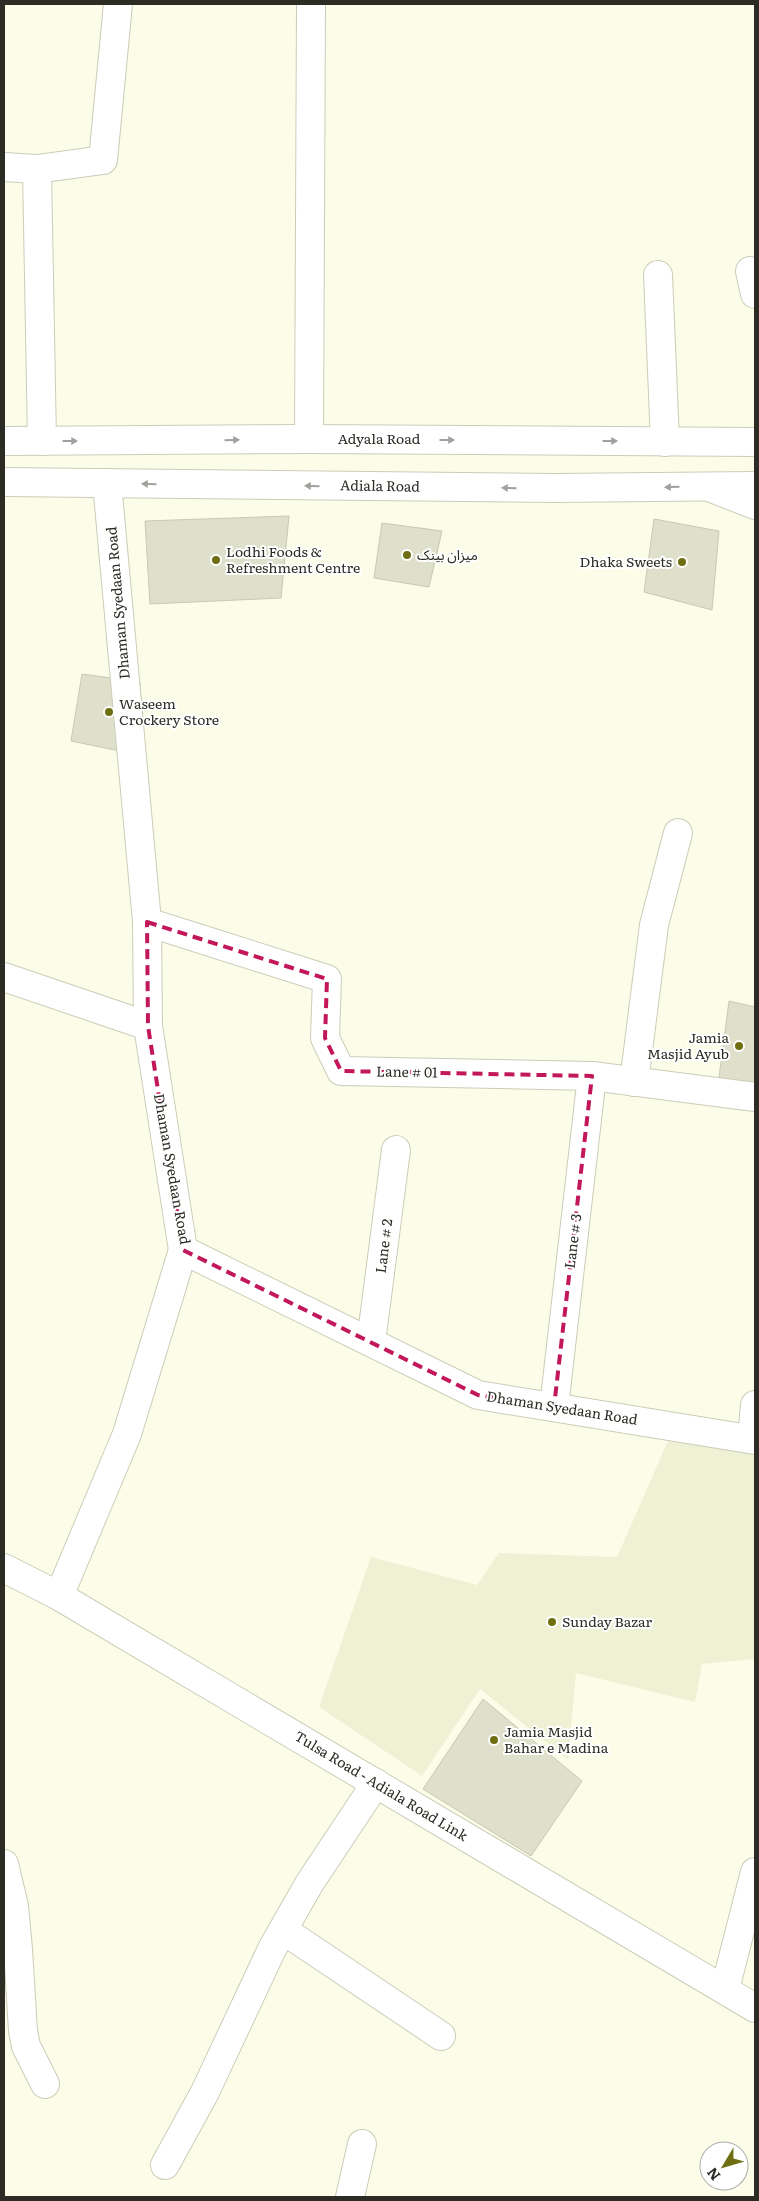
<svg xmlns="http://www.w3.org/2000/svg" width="759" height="2201" viewBox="0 0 759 2201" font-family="Literata,'Noto Sans Arabic',serif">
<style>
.built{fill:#eff1d5}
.building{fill:#dfe0cc;stroke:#c8c9b5}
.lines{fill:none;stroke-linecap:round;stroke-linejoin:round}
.minor-casing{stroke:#cbcdb9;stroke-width:30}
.primary-casing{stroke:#cbcdb9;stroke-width:30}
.minor{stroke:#fff;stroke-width:28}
.primary{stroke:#fff;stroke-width:28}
.oneway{fill:#a0a09d}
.marked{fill:none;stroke:#c2185b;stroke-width:4;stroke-dasharray:10 6;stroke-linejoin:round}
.poi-dot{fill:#6f6f12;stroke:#fff;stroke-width:2}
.labels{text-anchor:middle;stroke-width:4;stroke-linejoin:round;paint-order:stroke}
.street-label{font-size:14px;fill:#2c2c25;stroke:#fff}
.poi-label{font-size:14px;fill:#2c2c25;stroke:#fff;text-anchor:start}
</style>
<rect width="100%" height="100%" fill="#fcfde9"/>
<!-- built -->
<polygon class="built" points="668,1441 755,1454 755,1659 702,1664 695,1702 576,1673 568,1760 480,1689 422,1776 319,1707 371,1557 477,1585 499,1553 617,1557"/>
<!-- building -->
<g class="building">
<polygon points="289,516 281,598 150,604 145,521"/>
<polygon points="654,519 719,531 712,610 644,592"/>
<polygon points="382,523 442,531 429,587 374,578"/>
<polygon points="82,674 140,682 144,756 71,741"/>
<polygon points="729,1001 755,1007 755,1090 718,1085"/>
<polygon points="483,1699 582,1781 531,1856 423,1789"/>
</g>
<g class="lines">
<!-- minor casing -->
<g class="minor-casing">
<g id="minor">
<polyline points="4,167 37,169 103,160 118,4"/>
<polyline points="37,169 42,441"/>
<polyline points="750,271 755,294"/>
<polyline points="658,275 665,442"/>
<polyline points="309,439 311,4"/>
<polyline points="107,483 147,922 148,1026 183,1250 478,1395 755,1440"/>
<polyline points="709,487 755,505"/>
<polyline points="147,922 327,979 325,1038 341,1071 592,1076 755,1097"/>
<polyline points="4,977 148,1026"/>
<polyline points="634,1082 654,925 678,833"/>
<polyline points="371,1342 396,1150"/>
<polyline points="554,1407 592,1076"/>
<polyline points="752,1439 755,1405"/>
<polyline points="4,1568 59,1596 755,2008"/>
<polyline points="59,1596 127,1434 183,1250"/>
<polyline points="4,1864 14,1906 18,1949 23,2031 26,2046 45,2084"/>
<polyline points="283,1930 441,2036"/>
<polyline points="725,1989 755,1872"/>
<polyline points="165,2165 205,2092 272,1949 309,1884 376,1783"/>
<polyline points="350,2197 362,2144"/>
</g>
</g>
<!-- primary casing -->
<g class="primary-casing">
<g id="primary">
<polyline points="4,441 309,439 755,442"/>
<polyline points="4,482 554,488 755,486"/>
</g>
</g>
<!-- minor -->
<use href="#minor" class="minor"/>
<!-- primary -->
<use href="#primary" class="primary"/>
</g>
<!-- one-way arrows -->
<defs><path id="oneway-solid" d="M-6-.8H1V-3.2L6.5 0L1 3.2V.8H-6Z" transform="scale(1.25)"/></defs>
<g class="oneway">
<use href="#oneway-solid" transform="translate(232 440) rotate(-1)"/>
<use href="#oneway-solid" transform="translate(447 440)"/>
<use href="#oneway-solid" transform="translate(70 441)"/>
<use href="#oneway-solid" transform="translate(610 441)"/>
<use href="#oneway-solid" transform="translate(149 484) rotate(-179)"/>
<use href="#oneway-solid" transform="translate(312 486) rotate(-179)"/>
<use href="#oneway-solid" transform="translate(672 487) rotate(179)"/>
<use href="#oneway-solid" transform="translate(509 488) rotate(-179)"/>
</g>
<!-- marked area -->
<path class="marked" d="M147,922L327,979L325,1038L341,1071L592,1076L554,1407L478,1395L183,1250L148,1026Z"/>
<!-- markers -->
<g class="poi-dot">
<circle cx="407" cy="555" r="5"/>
<circle cx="216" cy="560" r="5"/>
<circle cx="682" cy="562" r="5"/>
<circle cx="109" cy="712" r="5"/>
<circle cx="739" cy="1046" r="5"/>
<circle cx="552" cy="1622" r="5"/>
<circle cx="494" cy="1740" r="5"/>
</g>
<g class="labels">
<!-- street labels -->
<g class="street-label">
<text x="379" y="444">Adyala Road</text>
<text transform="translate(380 486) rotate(1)" y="5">Adiala Road</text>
<text transform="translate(118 603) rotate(-95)" y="5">Dhaman Syedaan Road</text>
<text transform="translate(407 1072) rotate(1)" y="5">Lane # 01</text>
<text transform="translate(172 1169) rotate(80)" y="5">Dhaman Syedaan Road</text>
<text transform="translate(573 1241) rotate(-83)" y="5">Lane # 3</text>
<text transform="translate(384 1246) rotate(-83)" y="5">Lane # 2</text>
<text transform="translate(562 1408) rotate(9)" y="5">Dhaman Syedaan Road</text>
<text transform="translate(381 1786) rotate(31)" y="5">Tulsa Road - Adiala Road Link</text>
</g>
<!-- poi labels -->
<g class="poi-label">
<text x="226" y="557">Lodhi Foods &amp;<tspan x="226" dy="16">Refreshment Centre</tspan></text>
<text x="417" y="560">میزان بینک</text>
<text x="672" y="567" text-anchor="end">Dhaka Sweets</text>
<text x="119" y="709">Waseem<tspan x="119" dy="16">Crockery Store</tspan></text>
<text x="729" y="1043" text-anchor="end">Jamia<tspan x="729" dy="16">Masjid Ayub</tspan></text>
<text x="562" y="1627">Sunday Bazar</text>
<text x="504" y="1737">Jamia Masjid<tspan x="504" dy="16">Bahar e Madina</tspan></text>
</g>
</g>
<!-- border -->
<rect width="759" height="2201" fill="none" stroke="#2c2c25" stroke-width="10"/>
<!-- north arrow -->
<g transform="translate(724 2166) rotate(232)"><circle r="24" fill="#ffffff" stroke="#ababa8"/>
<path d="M0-4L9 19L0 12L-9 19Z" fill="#6f6f12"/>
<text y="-8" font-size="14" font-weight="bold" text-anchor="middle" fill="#2c2c25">N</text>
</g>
</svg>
